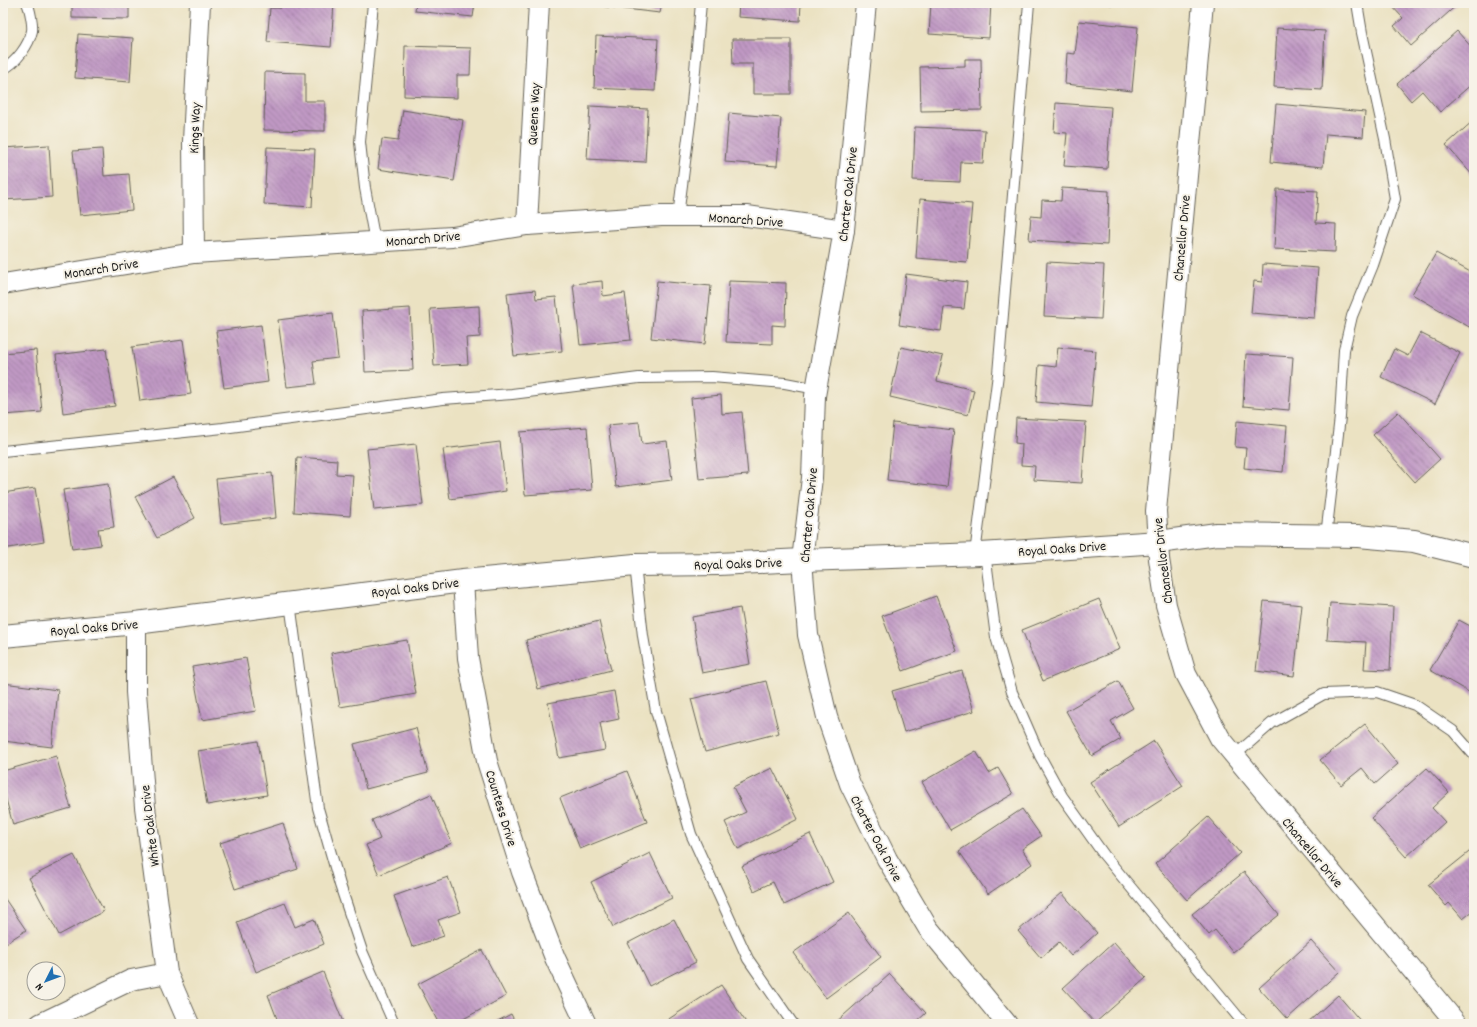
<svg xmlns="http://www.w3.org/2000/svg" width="1477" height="1027" viewBox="0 0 1477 1027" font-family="Dekko,sans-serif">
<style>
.building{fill:url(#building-back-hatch)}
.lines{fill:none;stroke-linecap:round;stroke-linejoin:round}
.lane-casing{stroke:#646156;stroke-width:12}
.street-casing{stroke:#646156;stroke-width:22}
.secondary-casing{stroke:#646156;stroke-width:24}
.lane{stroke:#fff;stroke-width:10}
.street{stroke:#fff;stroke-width:20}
.secondary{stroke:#fff;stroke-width:22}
.labels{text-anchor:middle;stroke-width:4;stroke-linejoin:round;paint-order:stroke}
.street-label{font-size:14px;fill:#1c1c1c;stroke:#f7f3e8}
</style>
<defs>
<pattern id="building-back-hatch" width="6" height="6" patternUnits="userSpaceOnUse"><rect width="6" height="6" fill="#c099c4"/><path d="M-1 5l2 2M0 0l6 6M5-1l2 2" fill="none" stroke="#9b7c9e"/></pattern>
</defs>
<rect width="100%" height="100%" fill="#f7f3e8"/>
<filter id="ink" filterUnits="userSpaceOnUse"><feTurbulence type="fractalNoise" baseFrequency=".025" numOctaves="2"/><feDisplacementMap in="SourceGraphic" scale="8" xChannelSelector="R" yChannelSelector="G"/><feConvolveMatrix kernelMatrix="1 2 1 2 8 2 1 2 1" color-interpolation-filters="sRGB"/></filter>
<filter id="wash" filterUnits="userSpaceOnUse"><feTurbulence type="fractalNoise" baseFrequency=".012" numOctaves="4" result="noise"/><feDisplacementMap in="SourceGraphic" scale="16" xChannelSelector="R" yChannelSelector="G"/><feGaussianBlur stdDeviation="0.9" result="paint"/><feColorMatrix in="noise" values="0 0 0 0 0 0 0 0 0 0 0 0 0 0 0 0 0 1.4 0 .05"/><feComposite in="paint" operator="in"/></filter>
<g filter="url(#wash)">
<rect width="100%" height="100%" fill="#ebe2c2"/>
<g id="blocks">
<!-- building -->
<g class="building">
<polygon points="72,3 129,3 129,19 72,18"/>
<polygon points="281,3 334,3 331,47 267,42 270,8 281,8"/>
<polygon points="416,3 475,3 473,17 415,11"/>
<polygon points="599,3 662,3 660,13 599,6"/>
<polygon points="739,3 801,3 800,21 738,17"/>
<polygon points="931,3 991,3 989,38 929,34"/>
<polygon points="1100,3 1131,3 1131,6 1100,4"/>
<polygon points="1389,3 1459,3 1411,46 1394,26 1403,18"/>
<polygon points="1079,21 1138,27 1132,91 1065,84 1067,53 1075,54"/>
<polygon points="1277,28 1325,31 1322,90 1274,87"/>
<polygon points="1457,31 1474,50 1474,82 1440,112 1422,91 1411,101 1397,84"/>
<polygon points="78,34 133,38 130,82 75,78"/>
<polygon points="596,36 658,39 655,91 594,88"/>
<polygon points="732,39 791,39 791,94 753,94 753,64 733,64"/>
<polygon points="405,46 471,48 470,75 457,75 457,98 404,96"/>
<polygon points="965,59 981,59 982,110 921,111 920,67 965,66"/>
<polygon points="265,72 305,73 305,101 325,101 325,131 264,130"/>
<polygon points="1056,103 1111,107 1107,169 1064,166 1067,133 1054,132"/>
<polygon points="1276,104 1365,112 1363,137 1326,134 1323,167 1271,162"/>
<polygon points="590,106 648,109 645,162 587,159"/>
<polygon points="403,110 463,120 454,181 378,169 382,139 398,141"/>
<polygon points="729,113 781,118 777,166 725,162"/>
<polygon points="1474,120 1474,177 1446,145"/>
<polygon points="915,127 985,130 983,163 961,162 960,182 913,180"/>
<polygon points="49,145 52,197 3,200 3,148"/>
<polygon points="267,147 315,149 312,207 264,204"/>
<polygon points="102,149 104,176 129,174 132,210 80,215 73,151"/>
<polygon points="1062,188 1109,191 1107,245 1029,240 1031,216 1041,217 1042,200 1061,201"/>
<polygon points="1277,189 1318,191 1316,223 1336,224 1335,252 1274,249"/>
<polygon points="920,199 972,204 967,262 916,258"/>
<polygon points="1436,253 1474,274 1474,285 1470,293 1474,296 1474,323 1471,328 1412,294"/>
<polygon points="1047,262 1104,265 1101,319 1044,316"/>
<polygon points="1263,264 1318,268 1314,318 1251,313 1254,281 1262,282"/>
<polygon points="906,274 967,282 964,309 944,307 941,331 899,325"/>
<polygon points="602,281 603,296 625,293 631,340 580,345 573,284"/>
<polygon points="657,281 711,286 705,344 651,338"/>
<polygon points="729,281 786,283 785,326 772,325 772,344 726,342"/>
<polygon points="535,290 536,299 556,297 562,351 514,356 507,293"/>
<polygon points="479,306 480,337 466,338 468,364 434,366 430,309"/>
<polygon points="410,308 413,370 365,372 362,311"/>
<polygon points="333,313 338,358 313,361 316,384 287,387 278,320"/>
<polygon points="261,325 268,382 224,388 216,331"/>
<polygon points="1420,333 1460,353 1435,404 1381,377 1394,349 1408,356"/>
<polygon points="183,340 191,394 140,401 132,347"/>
<polygon points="901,347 943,356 937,381 974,390 968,415 890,397"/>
<polygon points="1058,347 1096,351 1091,407 1036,402 1039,365 1056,367"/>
<polygon points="106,349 115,406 63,413 56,355"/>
<polygon points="36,350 42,412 3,415 3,353"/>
<polygon points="1246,354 1293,357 1289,410 1243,406"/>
<polygon points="721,395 722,414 742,412 748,475 699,479 691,398"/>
<polygon points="1398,412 1440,459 1415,482 1373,435"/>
<polygon points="1016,418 1086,422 1082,483 1034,480 1035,466 1021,465 1022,444 1015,443"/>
<polygon points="1237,421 1287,426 1283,472 1244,468 1246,448 1235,447"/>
<polygon points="639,422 642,444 667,441 672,480 616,487 608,425"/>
<polygon points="893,423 954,430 947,487 887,480"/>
<polygon points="587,427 592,490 525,495 520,432"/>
<polygon points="500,442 506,491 450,499 443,449"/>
<polygon points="416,444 423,505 374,510 367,449"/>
<polygon points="297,457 337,460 336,474 353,475 350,516 294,512"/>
<polygon points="272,473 276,518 221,524 216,479"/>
<polygon points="173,477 195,518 157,538 135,497"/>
<polygon points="108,484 114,527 98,529 101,545 72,549 63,490"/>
<polygon points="35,488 44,542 3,549 3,493"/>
<polygon points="936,596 957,651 903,671 882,616"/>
<polygon points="1099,599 1120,649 1043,681 1022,630"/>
<polygon points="1264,601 1302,605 1294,676 1256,671"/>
<polygon points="1330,603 1393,607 1390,670 1364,669 1366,642 1327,640"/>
<polygon points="740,608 750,664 702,673 692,617"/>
<polygon points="1459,620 1474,628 1474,695 1430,670"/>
<polygon points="599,621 611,670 538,689 526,640"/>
<polygon points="407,640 416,694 340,707 331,653"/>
<polygon points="246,658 256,711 202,720 192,667"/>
<polygon points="962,671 974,711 904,732 892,691"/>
<polygon points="766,681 779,733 705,752 691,699"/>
<polygon points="1118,681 1133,708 1111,721 1121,739 1092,756 1066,711"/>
<polygon points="3,683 58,690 52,747 3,741"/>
<polygon points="614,691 619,719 600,723 605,750 559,758 548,703"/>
<polygon points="1365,724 1398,764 1375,784 1362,768 1341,785 1320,760"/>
<polygon points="416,728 428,773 366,789 354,744"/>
<polygon points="258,741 267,795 207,805 198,751"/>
<polygon points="1154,741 1183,786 1119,827 1090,782"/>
<polygon points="976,751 989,773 998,768 1013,794 950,830 922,782"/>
<polygon points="56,756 71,808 13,825 3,788 3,771"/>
<polygon points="772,768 798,819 738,849 725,822 746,812 733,787"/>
<polygon points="1427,768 1449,792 1432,808 1445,822 1406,857 1371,818"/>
<polygon points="627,771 647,822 580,849 560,798"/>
<polygon points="431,794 452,843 379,875 366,845 380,839 372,820"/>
<polygon points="1022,809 1041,836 1022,849 1032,864 988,894 959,851"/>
<polygon points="1208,817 1240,853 1187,900 1155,864"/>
<polygon points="283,823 298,869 235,889 220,843"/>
<polygon points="810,834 833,882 784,905 773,882 754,891 742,866"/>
<polygon points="1474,848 1474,910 1463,919 1449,903 1446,906 1428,885"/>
<polygon points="650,853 672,898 613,927 591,882"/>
<polygon points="74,855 104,911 59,935 29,878"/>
<polygon points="1244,872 1279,915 1233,952 1215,930 1209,935 1192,914"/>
<polygon points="448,877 461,912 438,920 444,936 412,947 394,896"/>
<polygon points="1062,893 1097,933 1071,956 1059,942 1041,958 1018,931"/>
<polygon points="3,896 26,930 3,945"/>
<polygon points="285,903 295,927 314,919 324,944 256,972 237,922"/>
<polygon points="849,913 881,957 826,998 793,953"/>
<polygon points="674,919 696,962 649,986 628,943"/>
<polygon points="1311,941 1339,972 1287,1019 1259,988"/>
<polygon points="1114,942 1146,978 1095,1023 1063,988"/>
<polygon points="482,950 506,996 454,1024 439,1024 418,984"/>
<polygon points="323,972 343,1022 339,1024 311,1024 310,1022 306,1024 279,1024 268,995"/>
<polygon points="890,974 926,1013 914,1024 834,1024"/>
<polygon points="721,985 747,1024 661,1024"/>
<polygon points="1338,995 1363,1024 1306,1024"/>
<polygon points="511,1014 516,1024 492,1024"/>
</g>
</g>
</g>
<g filter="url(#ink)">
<use href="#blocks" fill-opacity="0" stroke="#646156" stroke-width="1"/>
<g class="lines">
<!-- lane casing -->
<g class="lane-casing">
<g id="lane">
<polyline points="373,3 360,142 365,188 375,242"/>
<path d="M3,69C16,63 29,45 32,31C33,25 30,9 27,3"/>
<polyline points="678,216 691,115 701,3"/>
<polyline points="3,451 223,428 443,399 512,394 639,378 712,377 785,383 817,389"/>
<polyline points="1326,536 1340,417 1344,350 1352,316 1373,265 1395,199 1385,139 1362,33 1357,3"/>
<polyline points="985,553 996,637 1012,692 1040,756 1062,796 1104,855 1244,1024"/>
<polyline points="975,554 998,374 1029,3"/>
<polyline points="635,565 643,636 656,711 691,834 748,959 793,1024"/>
<polyline points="290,603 318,808 340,885 362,951 394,1024"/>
<polyline points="1234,756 1272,723 1324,694 1377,692 1415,705 1453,731 1474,755"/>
</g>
</g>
<!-- street casing -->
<g class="street-casing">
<g id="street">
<polyline points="866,3 844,230 815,396 812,478 802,560 808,635 827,717 850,784 887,859 928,928 1007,1024"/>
<polyline points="1203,3 1156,511 1159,559 1166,605 1186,674 1220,738 1457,1024"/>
<polyline points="527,225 539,3"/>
<polyline points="194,253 193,141 200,3"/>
<polyline points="3,284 194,253 452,237 527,225 661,216 747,216 844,230"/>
<polyline points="463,581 468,658 487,761 522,872 555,958 586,1024"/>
<polyline points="136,623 136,692 145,807 167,973 189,1024"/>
<polyline points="40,1024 131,980 167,973"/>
</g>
</g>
<!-- secondary casing -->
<g class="secondary-casing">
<polyline id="secondary" points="3,636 136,623 463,581 635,565 718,564 802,560 981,554 1159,542 1217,534 1358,536 1414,541 1474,556"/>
</g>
<!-- lane -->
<use href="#lane" class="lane"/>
<!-- street -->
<use href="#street" class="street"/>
<!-- secondary -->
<use href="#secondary" class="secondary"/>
</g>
</g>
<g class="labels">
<!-- street labels -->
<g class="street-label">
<text transform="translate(533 114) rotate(-87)" y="5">Queens Way</text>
<text transform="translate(194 128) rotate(-88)" y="5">Kings Way</text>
<text transform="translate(847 194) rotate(-84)" y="5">Charter Oak Drive</text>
<text transform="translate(746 219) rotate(4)" y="5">Monarch Drive</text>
<text transform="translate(423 238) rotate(-5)" y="5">Monarch Drive</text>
<text transform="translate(1181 238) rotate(-85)" y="5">Chancellor Drive</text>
<text transform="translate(101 268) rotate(-9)" y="5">Monarch Drive</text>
<text transform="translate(808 515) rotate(-85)" y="5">Charter Oak Drive</text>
<text transform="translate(1062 548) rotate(-4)" y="5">Royal Oaks Drive</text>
<text transform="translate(1162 561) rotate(-97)" y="5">Chancellor Drive</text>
<text transform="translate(738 563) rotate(-2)" y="5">Royal Oaks Drive</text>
<text transform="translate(415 587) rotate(-7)" y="5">Royal Oaks Drive</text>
<text transform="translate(94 627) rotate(-5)" y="5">Royal Oaks Drive</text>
<text transform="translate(502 808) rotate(73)" y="5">Countess Drive</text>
<text transform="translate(149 826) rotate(-97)" y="5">White Oak Drive</text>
<text transform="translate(877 838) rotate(62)" y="5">Charter Oak Drive</text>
<text transform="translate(1313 852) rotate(50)" y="5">Chancellor Drive</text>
</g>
</g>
<!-- margin -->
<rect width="1477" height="1027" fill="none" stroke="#f7f3e8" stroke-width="16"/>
<!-- north arrow -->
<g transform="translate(46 981) rotate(228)"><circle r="19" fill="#f7f3e8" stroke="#9f9d96"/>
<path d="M0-3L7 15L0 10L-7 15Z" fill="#1f6fb2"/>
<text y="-6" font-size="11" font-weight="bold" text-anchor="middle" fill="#1c1c1c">N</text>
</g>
</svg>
